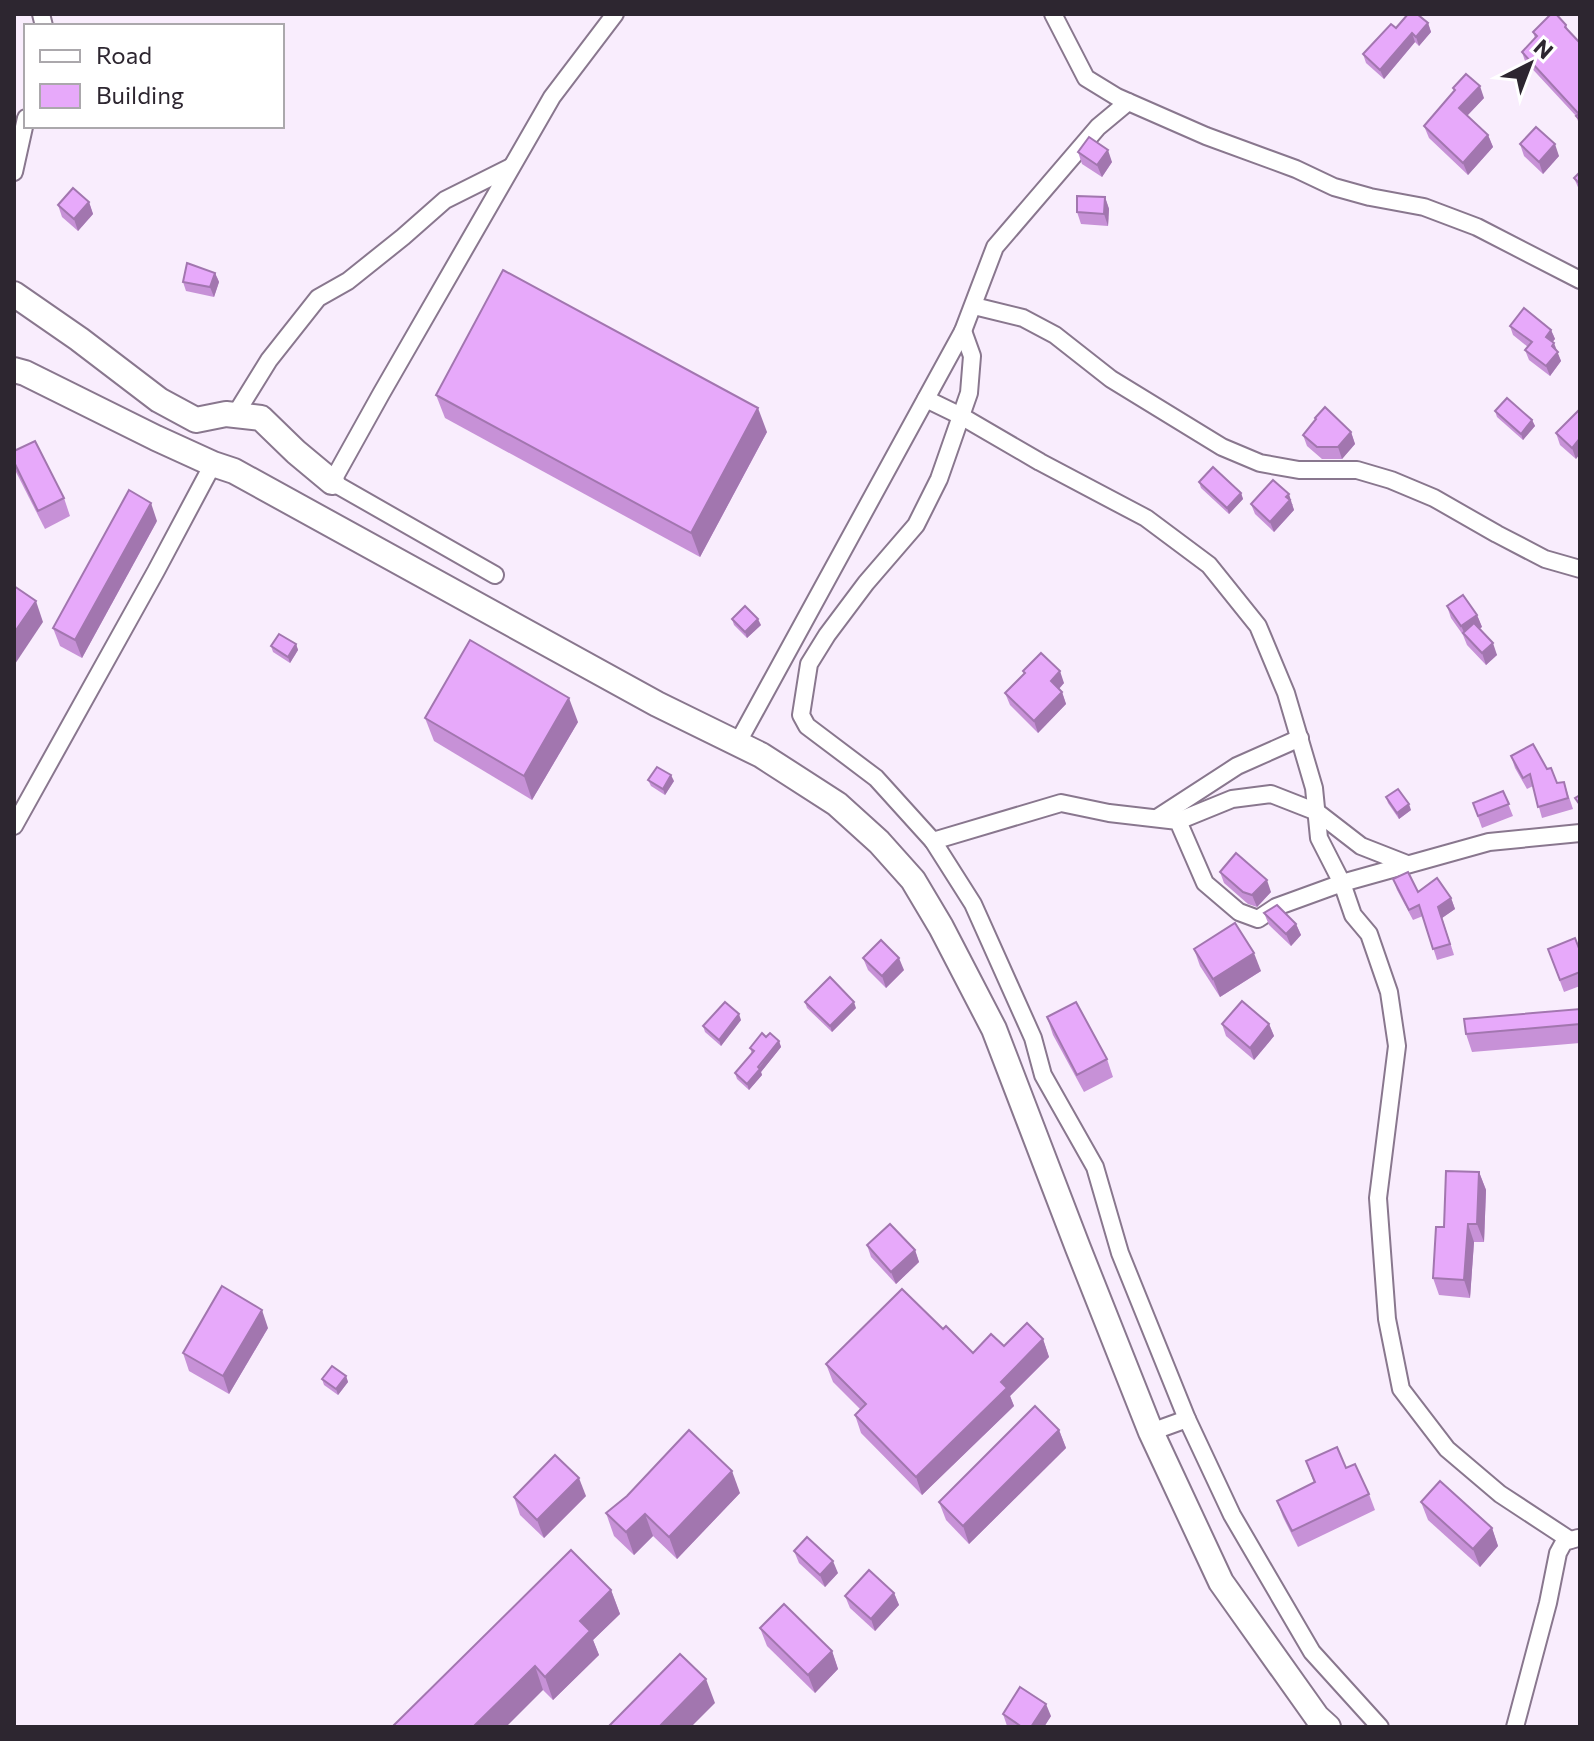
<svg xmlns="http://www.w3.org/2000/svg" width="1594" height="1741" viewBox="0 0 1594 1741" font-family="Commissioner,sans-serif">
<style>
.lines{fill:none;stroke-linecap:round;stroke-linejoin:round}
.street-casing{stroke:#89778e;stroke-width:20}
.secondary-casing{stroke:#89778e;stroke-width:28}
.street{stroke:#fff;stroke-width:16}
.secondary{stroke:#fff;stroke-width:24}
.wall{fill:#c791d7}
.shaded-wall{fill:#a276af}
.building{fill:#e7a9fa;stroke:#a276af;stroke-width:2}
</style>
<rect width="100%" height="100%" fill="#f9edfd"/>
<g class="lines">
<!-- street casing -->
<g class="street-casing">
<g id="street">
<polyline points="41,14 44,26"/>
<polyline points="1053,14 1086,78 1117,97 1206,136 1296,169 1334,187 1370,197 1424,207 1477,227 1580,280"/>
<polyline points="14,172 26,118"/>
<polyline points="974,306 1023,318 1055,335 1111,379 1222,447 1260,463 1299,470 1357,470 1391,480 1434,498 1497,534 1545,559 1580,569"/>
<polyline points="963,331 972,356 969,393 939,479 916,525 866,583 827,635 809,664 801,715 807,726 876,778 933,841 1061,803 1109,813 1178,821 1205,883 1239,912 1258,919 1276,907 1342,883 1353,915 1369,934 1389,992 1397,1046 1378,1198 1387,1319 1401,1389 1447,1449 1500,1494 1570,1540"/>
<polyline points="926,399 961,416 1040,462 1146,518 1209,565 1258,626 1286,693 1314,788 1319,838 1342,883 1489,842 1580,833"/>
<polyline points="235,415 269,360 318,298 348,281 403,237 445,200 511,167"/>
<polyline points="495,575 332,482 381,394 552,97 615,14"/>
<polyline points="737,744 963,331 995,247 1098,127 1128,102"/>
<polyline points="1157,818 1237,766 1300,738"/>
<polyline points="1178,821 1232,799 1271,794 1317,812 1361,846 1407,864"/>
<polyline points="14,826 156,571 213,464"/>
<polyline points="933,841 973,904 1033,1038 1043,1075 1095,1167 1120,1253 1187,1419 1232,1515 1312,1652 1380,1727"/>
<polyline points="1151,1432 1187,1419"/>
<polyline points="1515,1727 1548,1603 1558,1553 1564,1542 1578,1538"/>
</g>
</g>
<!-- secondary casing -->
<g class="secondary-casing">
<g id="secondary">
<polyline points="14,294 79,339 159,400 196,420 226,414 261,418 296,452 332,482"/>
<polyline points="14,370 25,373 156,438 213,464 234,471 657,704 761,755 837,804 879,842 913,880 941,927 994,1029 1078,1248 1151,1432 1221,1582 1317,1717 1328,1727"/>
</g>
</g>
<!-- street -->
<use href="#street" class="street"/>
<!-- secondary -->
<use href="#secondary" class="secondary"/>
</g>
<!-- wall -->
<g class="wall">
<polygon points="1428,23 1431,32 1419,46 1415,42 1384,79 1366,63 1363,54 1396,28"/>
<polygon points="1566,25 1568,30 1580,43 1580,126 1576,116 1525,61 1522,52 1535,38 1533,32"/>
<polygon points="1453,88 1484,98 1467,116 1488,135 1493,147 1468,175 1429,138 1424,126 1454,91"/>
<polygon points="1520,144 1559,156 1543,174 1524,156"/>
<polygon points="1078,152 1112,162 1102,177 1082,164"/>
<polygon points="1580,172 1580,192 1574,178"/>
<polygon points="1105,197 1109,209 1108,226 1081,224 1077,212"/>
<polygon points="89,202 93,214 78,231 62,217 58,205"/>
<polygon points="215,273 219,282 214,297 186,291 183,282"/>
<polygon points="1510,326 1551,330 1555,339 1552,342 1561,361 1550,376 1529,360 1525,350 1528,347 1513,335"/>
<polygon points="436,395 767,432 700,557 445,418"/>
<polygon points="1580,409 1576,459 1560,445 1556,433"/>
<polygon points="1495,411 1532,420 1535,426 1523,440 1497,417"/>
<polygon points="1315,418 1351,432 1355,444 1342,459 1322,459 1307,446 1303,435 1316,420"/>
<polygon points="14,451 64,498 70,516 45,529 16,472 14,466"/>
<polygon points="1199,482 1241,493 1243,499 1229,514 1201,488"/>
<polygon points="1251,504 1293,504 1292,505 1294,510 1274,532 1255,514"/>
<polygon points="157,521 82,658 60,646 53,628"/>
<polygon points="1447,606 1477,615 1482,627 1479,628 1497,655 1486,665 1467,645 1463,635 1451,618"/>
<polygon points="732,619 761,625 747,638 734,625"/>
<polygon points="296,644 298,650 290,663 273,652 271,646"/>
<polygon points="1023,671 1064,683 1059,689 1062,692 1066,704 1038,733 1010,705 1005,693 1024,674"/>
<polygon points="425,718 578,722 532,800 434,741"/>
<polygon points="1511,756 1547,769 1557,783 1564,782 1573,809 1542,818 1533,786 1527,789 1515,768"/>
<polygon points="648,780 674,781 665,795 651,786"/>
<polygon points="1503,791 1513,816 1482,828 1473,803"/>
<polygon points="1386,797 1411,810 1399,819 1388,803"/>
<polygon points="1220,872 1271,892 1257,907 1248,904 1224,883"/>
<polygon points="1393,879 1418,892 1451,898 1455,909 1442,918 1454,955 1437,960 1423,916 1413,920 1397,890"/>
<polygon points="1264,913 1296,924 1301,935 1291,946 1269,925"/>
<polygon points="1194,949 1261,971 1220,997 1200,966"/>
<polygon points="1548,949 1580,951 1580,986 1564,992"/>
<polygon points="863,958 904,970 886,988 868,970"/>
<polygon points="805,1002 856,1008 832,1032 807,1008"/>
<polygon points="1580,1009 1580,1043 1472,1052 1466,1034"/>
<polygon points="1047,1017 1107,1059 1113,1077 1084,1092 1053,1035"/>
<polygon points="741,1020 721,1046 705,1032 703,1026"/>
<polygon points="1222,1024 1269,1024 1274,1036 1254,1060 1226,1036"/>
<polygon points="766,1037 779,1041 781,1047 761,1072 762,1075 749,1090 737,1079 735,1073 752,1054 750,1048"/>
<polygon points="1479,1172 1486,1190 1484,1242 1474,1242 1470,1298 1439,1295 1433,1278 1444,1227"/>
<polygon points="867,1245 915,1250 919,1262 896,1284 871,1257"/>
<polygon points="268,1328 229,1394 189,1371 183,1353"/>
<polygon points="943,1329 973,1353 1043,1339 1049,1357 1010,1396 1014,1406 922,1495 861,1433 855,1415 860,1409 833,1382 826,1364"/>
<polygon points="346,1376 348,1382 338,1395 324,1385 322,1379"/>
<polygon points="1059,1430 1066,1448 969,1544 946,1520 939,1502"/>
<polygon points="1306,1461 1346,1468 1369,1494 1375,1510 1298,1547 1283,1517 1277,1501 1314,1483"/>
<polygon points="740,1493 677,1559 653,1536 634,1555 614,1536 606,1513"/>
<polygon points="586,1496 544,1538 520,1515 514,1497"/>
<polygon points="1421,1502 1492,1528 1498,1546 1480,1567 1428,1520"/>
<polygon points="794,1551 838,1573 825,1587 799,1563"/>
<polygon points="611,1590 620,1614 593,1640 599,1655 553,1700 543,1690 392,1727"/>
<polygon points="894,1593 899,1605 875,1631 850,1608 845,1596"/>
<polygon points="760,1628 832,1651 838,1669 815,1693 767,1646"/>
<polygon points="1003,1714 1051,1716 1044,1727 1009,1727 1007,1726"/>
</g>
<!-- shaded-wall -->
<g class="shaded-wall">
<polygon points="1428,23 1431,32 1419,46 1416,37"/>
<polygon points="1412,33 1415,42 1384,79 1380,70"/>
<polygon points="1480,86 1484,98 1463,120 1459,108"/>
<polygon points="1488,135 1493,147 1468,175 1463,163"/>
<polygon points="1555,144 1559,156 1543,174 1539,162"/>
<polygon points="1108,150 1112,162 1102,177 1097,165"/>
<polygon points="1105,197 1109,209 1108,226 1104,214"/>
<polygon points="89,202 93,214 78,231 74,219"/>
<polygon points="215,273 219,282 214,297 210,287"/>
<polygon points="1551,330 1555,339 1549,346 1546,337"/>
<polygon points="1554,343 1561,361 1550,376 1546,366"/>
<polygon points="758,408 767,432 700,557 691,533"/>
<polygon points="1532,420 1535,426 1523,440 1521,434"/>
<polygon points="1351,432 1355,444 1342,459 1338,447"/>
<polygon points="1580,438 1580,454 1576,459 1572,448"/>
<polygon points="1241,493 1243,499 1229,514 1227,508"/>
<polygon points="1289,494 1294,510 1274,532 1270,522"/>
<polygon points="151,503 157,521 82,658 75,640"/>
<polygon points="36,601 43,622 15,664 14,633"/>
<polygon points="1477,615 1482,627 1467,638 1461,626"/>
<polygon points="758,619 761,625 747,638 745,632"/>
<polygon points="1493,643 1497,655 1486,665 1482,653"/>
<polygon points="296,644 298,650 290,663 288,657"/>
<polygon points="1060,671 1064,683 1055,693 1051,681"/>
<polygon points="1062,692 1066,704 1038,733 1034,721"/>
<polygon points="569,698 578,722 532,800 524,776"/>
<polygon points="671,775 674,781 665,795 663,789"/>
<polygon points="1409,804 1411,810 1399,819 1397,813"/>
<polygon points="1267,880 1271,892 1257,907 1252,895"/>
<polygon points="1451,898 1455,909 1442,918 1454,955 1438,907"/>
<polygon points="1296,924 1301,935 1291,946 1286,934"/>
<polygon points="1254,953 1261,971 1220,997 1213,979"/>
<polygon points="899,958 904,970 886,988 882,976"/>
<polygon points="854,1002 856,1008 832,1032 830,1026"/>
<polygon points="739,1014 741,1020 721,1046 719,1040"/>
<polygon points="1269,1024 1274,1036 1254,1060 1250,1048"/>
<polygon points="779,1041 781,1047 761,1072 762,1075 749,1090 747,1084"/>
<polygon points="1479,1172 1486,1190 1484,1242 1477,1224"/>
<polygon points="1468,1224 1474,1242 1470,1298 1464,1280"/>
<polygon points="915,1250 919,1262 896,1284 891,1272"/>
<polygon points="262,1310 268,1328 229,1394 223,1376"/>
<polygon points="1043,1339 1049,1357 1010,1396 1014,1406 922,1495 916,1477 1001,1382"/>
<polygon points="346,1376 348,1382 338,1395 336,1389"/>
<polygon points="1059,1430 1066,1448 969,1544 963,1526"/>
<polygon points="732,1471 740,1493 677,1559 669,1537"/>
<polygon points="579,1478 586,1496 544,1538 537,1520"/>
<polygon points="645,1514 653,1536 634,1555 626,1532"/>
<polygon points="1492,1528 1498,1546 1480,1567 1473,1549"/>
<polygon points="833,1561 838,1573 825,1587 820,1575"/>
<polygon points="611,1590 620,1614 593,1640 599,1655 553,1700 545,1677 580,1621"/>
<polygon points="894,1593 899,1605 875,1631 871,1619"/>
<polygon points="832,1651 838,1669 815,1693 808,1675"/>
<polygon points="535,1666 543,1690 506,1727 473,1727"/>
<polygon points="706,1679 715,1703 691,1727 659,1727"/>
<polygon points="1046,1704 1051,1716 1044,1727 1031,1727"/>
</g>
<!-- building -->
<g class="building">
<polygon points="1408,14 1417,14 1428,23 1416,37 1412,33 1380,70 1363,54 1391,24 1396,28"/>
<polygon points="1551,14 1556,14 1566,25 1565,27 1580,43 1580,120 1576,116 1579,114 1522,52 1537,36 1533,32"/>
<polygon points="1466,74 1480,86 1459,108 1488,135 1463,163 1424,126 1455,90 1453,88"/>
<polygon points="1536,127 1555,144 1539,162 1520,144"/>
<polygon points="1089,137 1108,150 1097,165 1078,152"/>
<polygon points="1580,172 1580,184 1574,178"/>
<polygon points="73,188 89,202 74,219 58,205"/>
<polygon points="1077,196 1105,197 1104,214 1077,212"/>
<polygon points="187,263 215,273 210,287 183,282"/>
<polygon points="503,270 758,408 691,533 436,395"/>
<polygon points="1524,308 1551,330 1546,337 1554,343 1552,346 1558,352 1546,366 1525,350 1532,342 1510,326"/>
<polygon points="1507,398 1532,420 1521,434 1495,411"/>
<polygon points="1325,407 1351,432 1338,447 1317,447 1303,435 1316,419 1315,418"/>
<polygon points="1580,409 1580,438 1572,448 1556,433"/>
<polygon points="35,441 64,498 38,511 14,462 14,451"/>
<polygon points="1213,467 1241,493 1227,508 1199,482"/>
<polygon points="1273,480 1289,494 1286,497 1290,500 1270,522 1251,504"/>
<polygon points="129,490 151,503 75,640 53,628"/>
<polygon points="14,586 36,601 14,633"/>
<polygon points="1463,595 1477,615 1461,626 1447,606"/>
<polygon points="745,606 758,619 745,632 732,619"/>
<polygon points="1474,623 1493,643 1482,653 1463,633"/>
<polygon points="279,634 296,644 288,657 271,646"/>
<polygon points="470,640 569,698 524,776 425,718"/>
<polygon points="1041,653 1060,671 1051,681 1062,692 1034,721 1005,693 1025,673 1023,671"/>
<polygon points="1533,744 1547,769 1551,768 1557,783 1564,782 1568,798 1538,807 1530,774 1523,778 1511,756"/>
<polygon points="657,767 671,775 663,789 648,780"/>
<polygon points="1398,789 1409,804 1397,813 1386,797"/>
<polygon points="1503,791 1509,804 1478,816 1473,803"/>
<polygon points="1580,795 1580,805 1575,798"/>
<polygon points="1236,853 1267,880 1252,895 1243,892 1220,872"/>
<polygon points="1408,872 1418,892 1437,878 1451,898 1438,907 1450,944 1433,949 1419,905 1409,910 1393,879"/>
<polygon points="1277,905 1296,924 1286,934 1264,913"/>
<polygon points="1235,923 1254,953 1213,979 1194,949"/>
<polygon points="1575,938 1580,951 1580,972 1560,980 1548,949"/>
<polygon points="881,940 899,958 882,976 863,958"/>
<polygon points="830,977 854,1002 830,1026 805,1002"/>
<polygon points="1242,1001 1269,1024 1250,1048 1222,1024"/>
<polygon points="725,1002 739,1014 719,1040 703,1026"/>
<polygon points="1076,1002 1107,1059 1077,1075 1047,1017"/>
<polygon points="1580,1009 1580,1024 1466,1034 1464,1019"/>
<polygon points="762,1033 766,1037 770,1033 779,1041 758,1067 760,1069 747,1084 735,1073 754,1051 750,1048"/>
<polygon points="1446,1171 1479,1172 1477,1224 1468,1224 1464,1280 1433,1278 1436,1227 1444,1227"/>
<polygon points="890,1224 915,1250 891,1272 867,1245"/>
<polygon points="222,1286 262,1310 223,1376 183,1353"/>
<polygon points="902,1289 943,1329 946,1326 973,1353 991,1334 1004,1346 1027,1323 1043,1339 1001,1382 1007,1388 916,1477 855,1415 866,1404 826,1364"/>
<polygon points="332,1366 346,1376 336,1389 322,1379"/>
<polygon points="1035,1406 1059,1430 963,1526 939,1502"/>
<polygon points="689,1430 732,1471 669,1537 645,1514 626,1532 606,1513 627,1496"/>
<polygon points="1337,1447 1346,1468 1355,1464 1369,1494 1292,1531 1277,1501 1315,1482 1306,1461"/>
<polygon points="555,1455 579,1478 537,1520 514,1497"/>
<polygon points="1440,1481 1492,1528 1473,1549 1421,1502"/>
<polygon points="807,1537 833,1561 820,1575 794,1551"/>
<polygon points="571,1550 611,1590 580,1621 590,1631 545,1677 535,1666 473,1727 392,1727"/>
<polygon points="869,1570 894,1593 871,1619 845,1596"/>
<polygon points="784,1604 832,1651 808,1675 760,1628"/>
<polygon points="680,1654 706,1679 659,1727 608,1727"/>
<polygon points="1020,1687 1046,1704 1031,1727 1022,1727 1003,1714"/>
</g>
<!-- border -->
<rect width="1594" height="1741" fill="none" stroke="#2d2630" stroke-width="32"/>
<!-- legend -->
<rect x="24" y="24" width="260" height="104" fill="#ffffff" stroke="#aba8ac" stroke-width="2"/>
<rect x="40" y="50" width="40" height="12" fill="#ffffff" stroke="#aba8ac" stroke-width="2"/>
<text x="96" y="64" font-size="24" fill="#2d2630">Road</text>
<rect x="40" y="84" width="40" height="24" fill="#e7a9fa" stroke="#aba8ac" stroke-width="2"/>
<text x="96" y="104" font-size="24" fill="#2d2630">Building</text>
<!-- north arrow -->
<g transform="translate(1530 64) rotate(42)" stroke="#ffffff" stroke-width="6" paint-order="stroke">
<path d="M0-6L14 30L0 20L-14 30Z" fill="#2d2630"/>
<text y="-12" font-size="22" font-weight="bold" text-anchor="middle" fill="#2d2630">N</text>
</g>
</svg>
